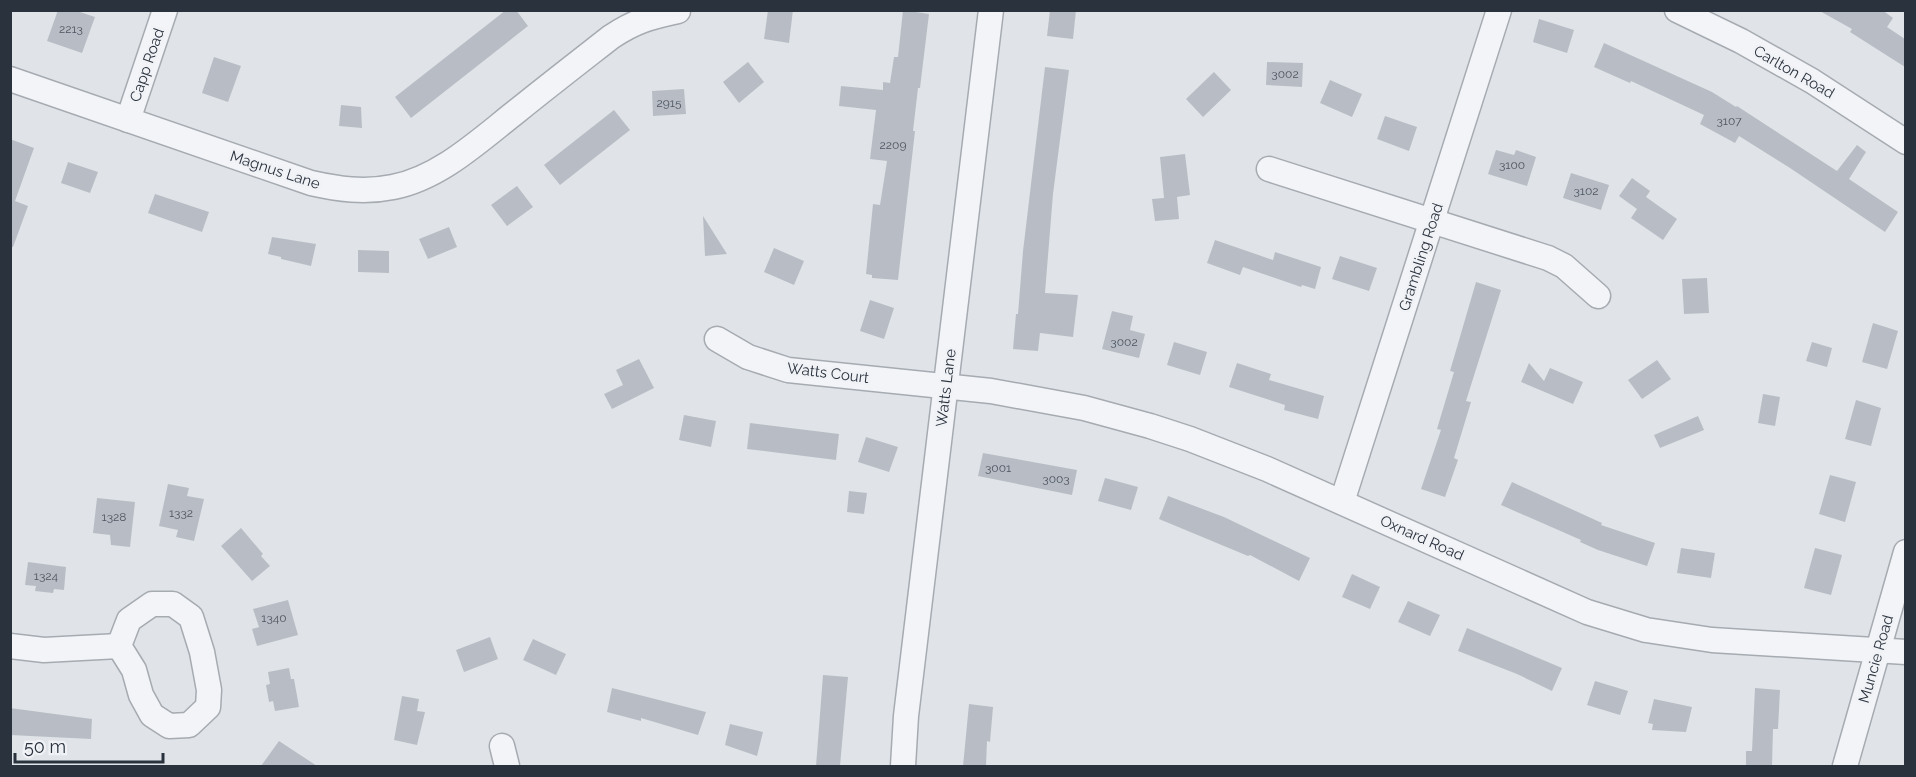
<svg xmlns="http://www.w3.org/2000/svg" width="1916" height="777" viewBox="0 0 1916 777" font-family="Raleway,sans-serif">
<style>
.building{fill:#b8bdc5}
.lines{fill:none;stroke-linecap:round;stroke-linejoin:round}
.minor-casing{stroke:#a6abb2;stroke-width:27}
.minor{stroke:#f3f4f7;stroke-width:24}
.labels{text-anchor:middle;stroke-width:5;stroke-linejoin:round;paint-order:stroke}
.number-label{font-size:12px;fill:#4e5560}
.street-label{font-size:15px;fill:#2a323e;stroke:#f0f2f6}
</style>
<rect width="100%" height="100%" fill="#e0e4e8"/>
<!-- building -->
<g class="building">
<polygon points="58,10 74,10 95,17 82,53 47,41"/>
<polygon points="506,10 516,10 528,26 411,118 395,97"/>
<polygon points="768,10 793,10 789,43 764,39"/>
<polygon points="903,10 929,14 920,88 918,88 913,131 915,131 898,280 872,278 872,275 866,274 873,204 880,205 887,161 870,159 876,110 839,106 841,86 883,90 883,82 890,83 894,57 898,57"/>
<polygon points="1050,10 1076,10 1073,39 1047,36"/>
<polygon points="1818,10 1882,10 1893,18 1887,27 1905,39 1905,67 1850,32 1852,29"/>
<polygon points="1539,19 1574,30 1567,53 1533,42"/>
<polygon points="1604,43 1712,92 1736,107 1737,106 1837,171 1857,145 1866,152 1849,179 1898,212 1885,232 1790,168 1739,136 1735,143 1700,124 1704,115 1631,81 1630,83 1594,67"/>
<polygon points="214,57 241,66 228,102 202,93"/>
<polygon points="748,62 764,82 739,103 723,82"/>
<polygon points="1267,62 1303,63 1302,87 1266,85"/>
<polygon points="1045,67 1069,70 1053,194 1045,293 1078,295 1073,337 1040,333 1038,351 1013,349 1016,314 1018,314 1023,251"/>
<polygon points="1214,72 1231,90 1203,117 1186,99"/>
<polygon points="1330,80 1362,94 1352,117 1320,103"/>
<polygon points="684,89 686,114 653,116 652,91"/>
<polygon points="341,105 361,107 362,128 339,126"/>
<polygon points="614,110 630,130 560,185 544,165"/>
<polygon points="1385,116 1417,127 1409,151 1377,139"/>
<polygon points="10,139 34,148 15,201 28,206 13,247 10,247"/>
<polygon points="1496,150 1514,155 1516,150 1536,157 1527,186 1488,174"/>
<polygon points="1185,154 1190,195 1177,197 1179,219 1155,221 1152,199 1164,198 1160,157"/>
<polygon points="68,162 98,172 90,193 61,183"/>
<polygon points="1571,173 1609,185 1601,210 1563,198"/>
<polygon points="1632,178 1650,191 1646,197 1677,219 1663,240 1631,218 1637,209 1619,196"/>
<polygon points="517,186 533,207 507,226 491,205"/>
<polygon points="155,194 209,212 202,232 148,213"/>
<polygon points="703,216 727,254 705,256"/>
<polygon points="449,227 457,247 428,259 419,239"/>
<polygon points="272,237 316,244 311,266 281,259 281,257 268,254"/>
<polygon points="1215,240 1273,260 1275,252 1321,267 1315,289 1302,285 1301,287 1243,267 1240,275 1207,263"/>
<polygon points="774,248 804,261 794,285 764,272"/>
<polygon points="358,250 389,251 389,273 358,272"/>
<polygon points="1340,256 1377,268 1369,291 1332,279"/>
<polygon points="1707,278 1709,313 1684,314 1682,279"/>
<polygon points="1476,282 1501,290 1466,401 1471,402 1454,458 1458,460 1445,497 1421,489 1441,430 1437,429 1454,372 1450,371"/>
<polygon points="870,300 894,308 884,339 860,331"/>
<polygon points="1112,311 1133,316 1130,330 1145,334 1139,358 1102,349"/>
<polygon points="1873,323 1898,331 1887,369 1862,362"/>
<polygon points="1174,342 1207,352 1200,375 1167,365"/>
<polygon points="1812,342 1832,348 1827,367 1806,361"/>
<polygon points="639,359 654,388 612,409 604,394 623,385 616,370"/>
<polygon points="1657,360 1671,379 1642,399 1628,380"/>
<polygon points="1237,363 1271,374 1269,380 1324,396 1318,419 1284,410 1285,405 1229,387"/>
<polygon points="1529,363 1544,381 1550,368 1583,382 1573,404 1521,382"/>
<polygon points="1763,394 1780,397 1775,426 1758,423"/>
<polygon points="1856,400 1881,408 1871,446 1845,439"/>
<polygon points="684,415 716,421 711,447 679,440"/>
<polygon points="1698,416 1704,430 1660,448 1654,435"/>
<polygon points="750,423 839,434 836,460 747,449"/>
<polygon points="866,437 898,447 889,472 858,462"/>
<polygon points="983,453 1077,470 1072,495 978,476"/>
<polygon points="1830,475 1856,482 1845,522 1819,514"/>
<polygon points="1105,478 1138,487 1131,510 1098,501"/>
<polygon points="1512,482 1602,523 1601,525 1655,543 1647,566 1598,550 1580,542 1581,540 1501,505"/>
<polygon points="168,484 189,488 187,496 204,499 194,541 176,537 178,530 159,526"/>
<polygon points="849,491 867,493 864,514 847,512"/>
<polygon points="1168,496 1224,517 1310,558 1299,581 1250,555 1248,556 1159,519"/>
<polygon points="97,498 135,502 130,547 111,545 110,535 93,533"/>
<polygon points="241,528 263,554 261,556 270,566 252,581 221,546"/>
<polygon points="1681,548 1715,553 1711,578 1677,573"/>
<polygon points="1815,548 1842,555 1831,595 1804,588"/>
<polygon points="28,562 66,567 64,590 54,589 53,593 35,591 36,586 25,585"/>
<polygon points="1352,574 1380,587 1370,609 1342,597"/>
<polygon points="288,600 298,635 257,646 252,629 259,627 253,609"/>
<polygon points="1408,601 1440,615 1430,636 1398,622"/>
<polygon points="1467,628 1562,668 1552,691 1517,674 1458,651"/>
<polygon points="490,637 498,659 464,672 456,650"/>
<polygon points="533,639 566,654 556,675 523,660"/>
<polygon points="289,668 291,679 294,679 299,707 275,711 273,701 269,702 266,685 270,684 268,672"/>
<polygon points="823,675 848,677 840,766 816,766"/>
<polygon points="1595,681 1628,691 1620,715 1587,705"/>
<polygon points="612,688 706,712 698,735 641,718 641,721 607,712"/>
<polygon points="1755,688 1780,690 1778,729 1773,729 1772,766 1746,766 1746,751 1752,751"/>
<polygon points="402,696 419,699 417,711 425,712 417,745 394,740"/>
<polygon points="1654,699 1692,707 1686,732 1652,730 1653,724 1648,723"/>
<polygon points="969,704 993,707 990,742 987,741 986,766 963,766"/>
<polygon points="10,708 92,719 91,739 10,735"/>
<polygon points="730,724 763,732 757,756 725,745"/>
<polygon points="279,741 317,766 261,766"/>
</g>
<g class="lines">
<!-- minor casing -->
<g class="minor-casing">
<g id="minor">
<polyline points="1677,10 1741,41 1812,81 1906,142"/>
<path d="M10,79L311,183C338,189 364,193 393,187C440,178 480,140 517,111C548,86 579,62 611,37C635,21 650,17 678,11"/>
<polyline points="128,120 165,10"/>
<polyline points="1269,169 1548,258 1564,266 1598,296"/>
<polyline points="717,339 748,357 788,370 991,391 1084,408 1150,426 1190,439 1267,469 1587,612 1646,630 1712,640 1906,652"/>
<polyline points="1342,502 1499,10"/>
<polygon points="152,604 173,604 191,617 202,652 209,690 208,707 189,725 169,726 152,715 141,695 134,670 119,646 129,620"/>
<polyline points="10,646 44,650 119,646"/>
<polyline points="502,746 507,766"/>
<polyline points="903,766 906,716 991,10"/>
<polyline points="1845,766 1906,552"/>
</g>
</g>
<!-- minor -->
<use href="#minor" class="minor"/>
</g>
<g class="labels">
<!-- number labels -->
<g class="number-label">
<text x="71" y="33">2213</text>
<text x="1285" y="78">3002</text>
<text x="669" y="107">2915</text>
<text x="1729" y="125">3107</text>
<text x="893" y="149">2209</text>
<text x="1512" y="169">3100</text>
<text x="1586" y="195">3102</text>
<text x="1124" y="346">3002</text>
<text x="998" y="472">3001</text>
<text x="1056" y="483">3003</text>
<text x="181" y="517">1332</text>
<text x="114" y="521">1328</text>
<text x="46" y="580">1324</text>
<text x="274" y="622">1340</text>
</g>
<!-- street labels -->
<g class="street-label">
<text transform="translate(147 65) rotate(-71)" y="5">Capp Road</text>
<text transform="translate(1794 72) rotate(30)" y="5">Carlton Road</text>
<text transform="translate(275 170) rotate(18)" y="5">Magnus Lane</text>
<text transform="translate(1421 257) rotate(-72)" y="5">Grambling Road</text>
<text transform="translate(828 373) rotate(7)" y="5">Watts Court</text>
<text transform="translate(946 388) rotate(-83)" y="5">Watts Lane</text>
<text transform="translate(1422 538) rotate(24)" y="5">Oxnard Road</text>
<text transform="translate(1876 659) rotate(-74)" y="5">Muncie Road</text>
</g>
</g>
<!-- border -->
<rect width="1916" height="777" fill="none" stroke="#2a323e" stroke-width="24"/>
<!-- scale -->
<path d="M15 753v9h148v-9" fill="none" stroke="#2a323e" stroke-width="3"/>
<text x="24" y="753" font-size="18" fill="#2a323e" stroke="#f0f2f6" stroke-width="4.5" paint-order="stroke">50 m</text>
</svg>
